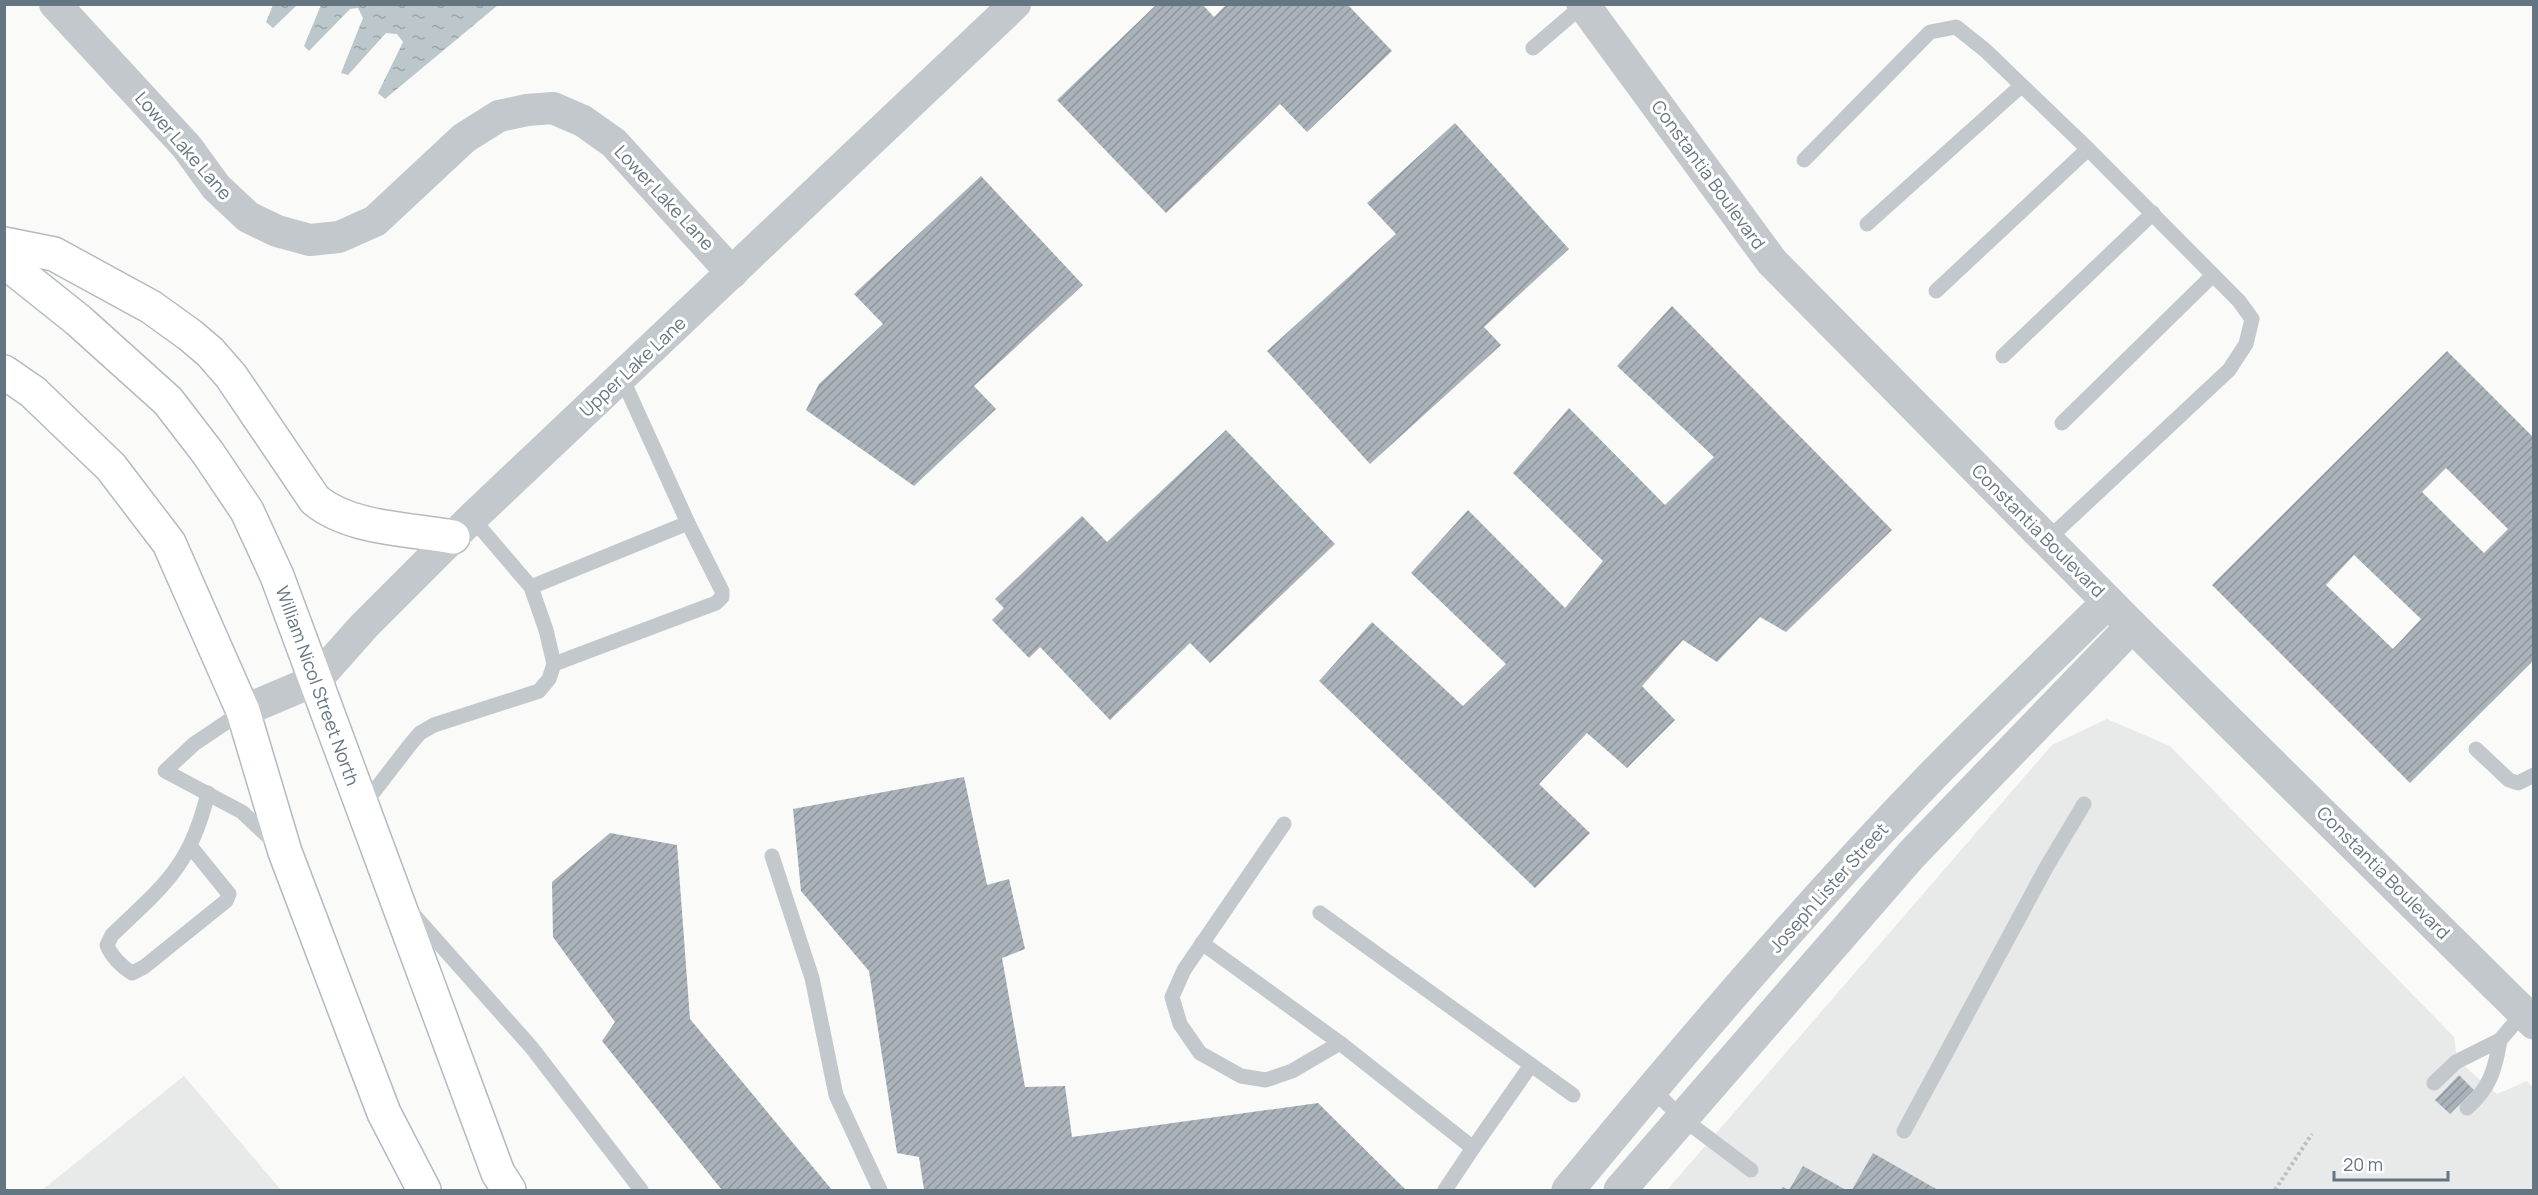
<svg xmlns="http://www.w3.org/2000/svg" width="2538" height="1195" viewBox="0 0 2538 1195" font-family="Manrope,sans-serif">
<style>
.built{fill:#e8e9e9;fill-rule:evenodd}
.water{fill:url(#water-ripples)}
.building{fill:url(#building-hatch);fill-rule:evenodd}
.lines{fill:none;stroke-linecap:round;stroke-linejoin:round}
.secondary-casing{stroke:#b3babf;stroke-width:36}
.path{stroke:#bbbfc2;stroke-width:4;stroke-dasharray:3 3;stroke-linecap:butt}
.service{stroke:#c3c8cc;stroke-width:15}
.minor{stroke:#c3c8cc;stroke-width:32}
.tertiary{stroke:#c3c8cc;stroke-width:33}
.secondary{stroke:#fff;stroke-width:33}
.labels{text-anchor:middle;stroke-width:6;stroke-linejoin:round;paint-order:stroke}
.street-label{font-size:18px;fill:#657683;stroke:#fff}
</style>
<defs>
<pattern id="water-ripples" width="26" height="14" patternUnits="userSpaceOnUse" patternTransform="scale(1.5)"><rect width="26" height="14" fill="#bbc7cb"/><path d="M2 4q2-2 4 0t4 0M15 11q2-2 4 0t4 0" fill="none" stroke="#9ca6aa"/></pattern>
<pattern id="building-hatch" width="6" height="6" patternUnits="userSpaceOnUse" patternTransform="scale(1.5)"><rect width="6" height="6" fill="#aab3b9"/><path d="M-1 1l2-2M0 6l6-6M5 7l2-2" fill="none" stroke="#8e969c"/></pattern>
</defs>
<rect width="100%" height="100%" fill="#fafaf8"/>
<!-- built -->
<g class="built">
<path d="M2107,719L2170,746L2454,1037L2457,1059L2472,1073L2497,1094L2527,1081L2533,1088V1190H1667L2052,745ZM2459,1075L2474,1090L2450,1114L2436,1100Z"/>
<polygon points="184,1076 281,1190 42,1190"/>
</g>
<!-- water -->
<g class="water">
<polygon points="273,5 273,4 297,5 273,28 266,22"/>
<polygon points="321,5 321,4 498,5 385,99 378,93 403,42 397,34 386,33 348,75 341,73 363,18 358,8 350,9 309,51 304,46"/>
</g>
<!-- building -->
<g class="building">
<polygon points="1157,4 1202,4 1214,17 1227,4 1347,4 1392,51 1307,132 1280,104 1166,213 1057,100"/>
<polygon points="1455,123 1569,249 1484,327 1501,345 1370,464 1267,351 1396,234 1367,203"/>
<polygon points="981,176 1083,285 974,386 996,409 914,486 806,410 819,384 883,324 854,294"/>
<polygon points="1672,306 1892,530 1786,632 1760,617 1717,662 1683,640 1642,686 1675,720 1627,768 1587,733 1539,784 1590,833 1535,888 1319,681 1372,622 1463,706 1506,664 1411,573 1468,510 1565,608 1603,561 1513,473 1569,408 1665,505 1714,457 1617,366"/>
<path d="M2447,351L2534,438V660L2410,783L2212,585ZM2446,468L2508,529L2484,553L2422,492ZM2354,555L2421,619L2393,649L2326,585Z"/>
<polygon points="1226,430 1335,544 1210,663 1190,643 1110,720 1040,647 1029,658 992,620 1004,608 995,599 1082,516 1107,542"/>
<polygon points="964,777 987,885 1009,879 1025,949 1002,958 1025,1087 1065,1086 1072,1137 1318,1103 1406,1190 924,1190 919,1157 897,1153 869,971 801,891 793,809"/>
<polygon points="610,833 677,845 690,1019 832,1190 722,1190 602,1041 615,1022 553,937 552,882"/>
<polygon points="2459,1075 2474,1090 2450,1114 2435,1100"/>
<polygon points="1873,1153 1938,1190 1852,1190"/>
<polygon points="1803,1166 1846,1190 1781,1190 1783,1187 1789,1190"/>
</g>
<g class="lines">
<!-- secondary casing -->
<g class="secondary-casing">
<g id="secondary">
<path d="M4,244L54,254L151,307L190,335L210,352L231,376L315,500C350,529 409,529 453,537"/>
<polyline points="4,261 78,320 168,401 208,453 247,511 277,576 498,1173 509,1190"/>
<polyline points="4,372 33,392 111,467 169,543 243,711 285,852 384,1113 424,1190"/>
</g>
</g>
<!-- path -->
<polyline class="path" points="2275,1190 2312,1134"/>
<!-- service -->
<g class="service">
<polyline points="1533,48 1583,5"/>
<polyline points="1804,160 1930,32 1956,27 1985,50 2088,149 2239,301 2252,319 2246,344 2229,370 2047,540"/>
<polyline points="1867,224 2021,86"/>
<polyline points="1936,291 2088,149"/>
<polyline points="2003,356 2153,213"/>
<polyline points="2062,423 2213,275"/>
<polyline points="531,587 688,523"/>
<polyline points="554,664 716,603 722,597 722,591 688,523 622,378"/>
<polyline points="243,711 194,744 165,771 242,812 274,842"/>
<polyline points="2476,749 2509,780 2518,783 2534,775"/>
<polyline points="362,807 409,746 420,733 434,725 539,691 549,679 554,664 546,630 531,587 472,518"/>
<polyline points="1284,824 1184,970 1172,997 1180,1024 1200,1053 1241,1076 1266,1080 1292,1071 1340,1043"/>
<path d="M191,847L229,894L226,901L144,967L132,973C122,967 111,956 107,945L112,935C165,884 190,867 208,793"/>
<polyline points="772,856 812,978 836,1095 880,1190"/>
<polyline points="1320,913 1573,1095"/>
<polyline points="413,914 532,1048 641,1190"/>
<polyline points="1202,943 1340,1043 1473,1148 1445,1190"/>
<polyline points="2434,1083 2456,1062 2500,1040 2524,1012"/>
<polyline points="1652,1089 1682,1118 1751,1170"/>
<path d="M2467,1108C2490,1088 2495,1070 2500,1040"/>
<polyline points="1904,1131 2047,866 2084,804"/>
<polyline points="1473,1148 1531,1065"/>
</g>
<!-- minor -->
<g class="minor">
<polyline points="55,4 187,147 216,187 248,217 277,231 310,240 339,237 375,221 464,138 499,116 527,110 553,108 583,121 614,143 732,273"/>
<polyline points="243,711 316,680 364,626 472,518 1015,4"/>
</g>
<!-- tertiary -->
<g class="tertiary">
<polyline points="1583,4 1772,262 2132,626 2534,1023"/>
<path d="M1568,1190C1685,1048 1805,907 1934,774C1991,716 2050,659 2108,602"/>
<polyline points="1620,1190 1912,854 2132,626"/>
</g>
<!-- secondary -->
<use href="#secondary" class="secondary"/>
</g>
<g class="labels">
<!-- street labels -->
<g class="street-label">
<text transform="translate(183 146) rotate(49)" y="6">Lower Lake Lane</text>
<text transform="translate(1708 175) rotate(54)" y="6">Constantia Boulevard</text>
<text transform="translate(664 198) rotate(47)" y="6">Lower Lake Lane</text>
<text transform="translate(633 367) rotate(-43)" y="6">Upper Lake Lane</text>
<text transform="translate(2038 531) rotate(45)" y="6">Constantia Boulevard</text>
<text transform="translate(317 686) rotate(70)" y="6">William Nicol Street North</text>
<text transform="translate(2383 873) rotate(45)" y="6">Constantia Boulevard</text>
<text transform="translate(1829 888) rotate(-48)" y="6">Joseph Lister Street</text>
</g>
</g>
<!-- border -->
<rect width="2538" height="1195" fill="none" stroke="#657683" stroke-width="12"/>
<!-- scale -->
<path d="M2334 1171v9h114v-9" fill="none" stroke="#657683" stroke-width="3"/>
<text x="2343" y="1171" font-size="18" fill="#657683" stroke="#ffffff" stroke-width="4.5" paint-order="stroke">20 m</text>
</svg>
